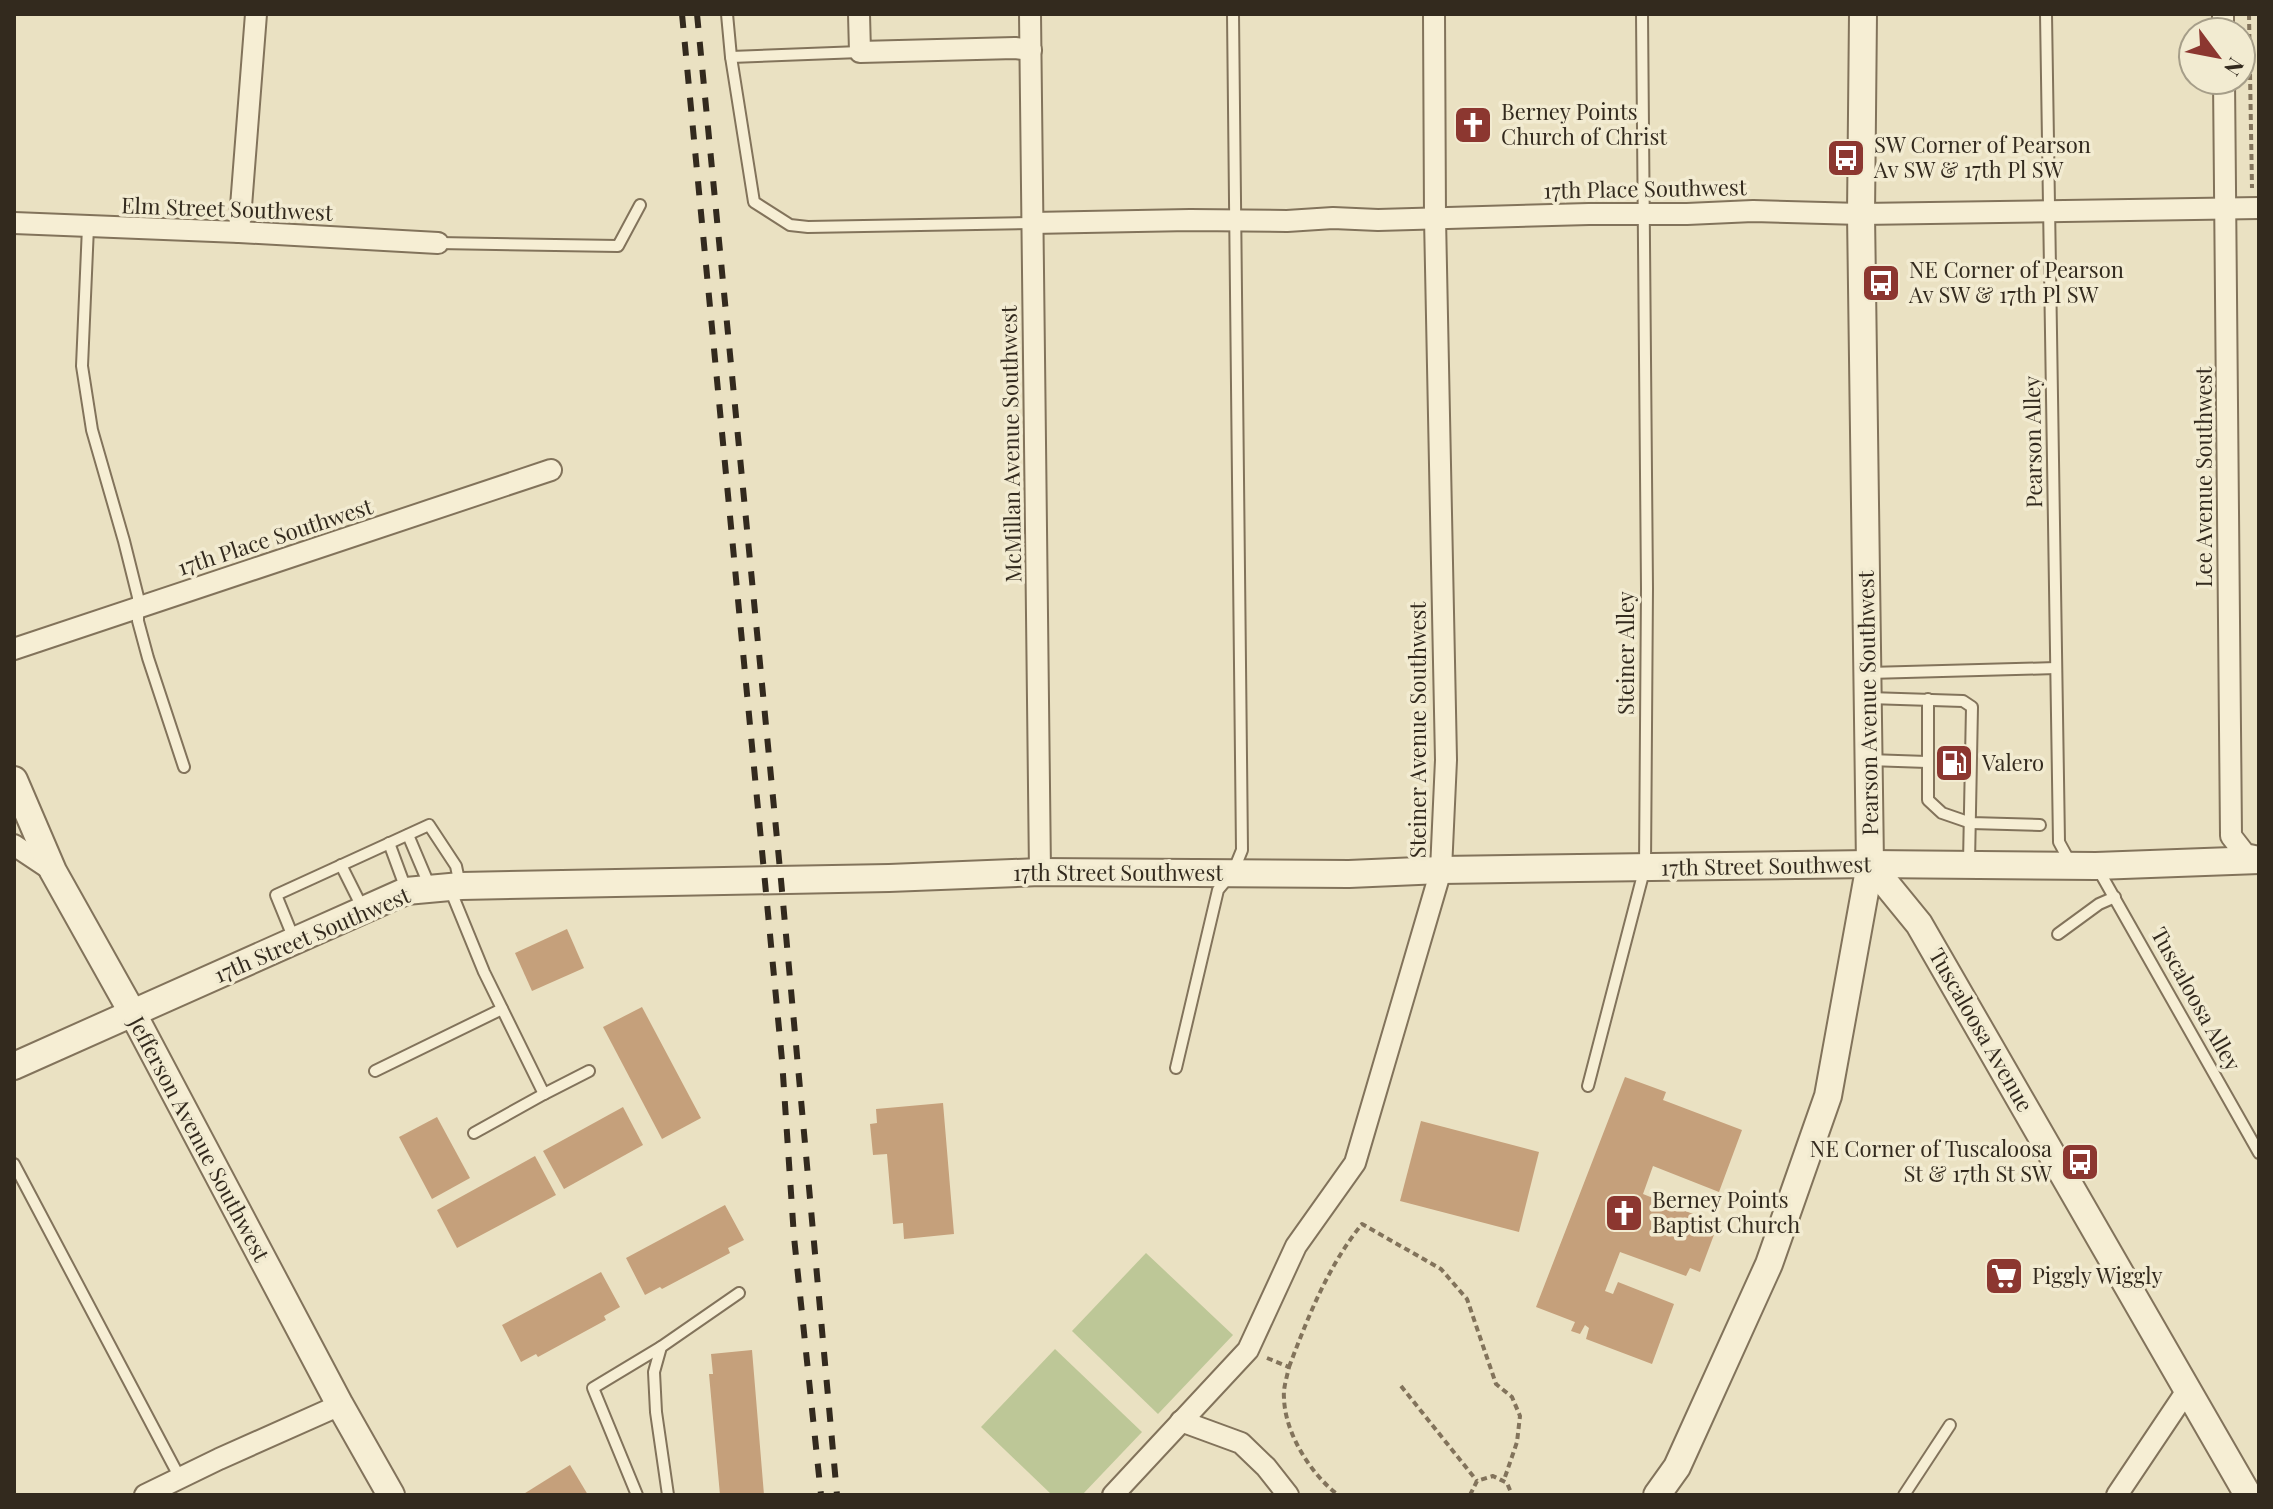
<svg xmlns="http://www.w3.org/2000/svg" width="2273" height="1509" viewBox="0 0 2273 1509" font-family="'Playfair Display',serif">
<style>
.green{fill:#bdc797}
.building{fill:#c5a07b}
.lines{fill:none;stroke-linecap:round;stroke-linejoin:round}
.service-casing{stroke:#82735b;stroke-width:14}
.minor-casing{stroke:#82735b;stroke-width:24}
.tertiary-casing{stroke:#82735b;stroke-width:30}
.path{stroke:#82735b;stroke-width:4;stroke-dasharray:6 4;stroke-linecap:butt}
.service{stroke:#f6eed4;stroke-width:10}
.minor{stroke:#f6eed4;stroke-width:20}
.tertiary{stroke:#f6eed4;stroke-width:26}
.rail{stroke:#332a1e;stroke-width:6;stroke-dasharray:14 14;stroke-linecap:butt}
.labels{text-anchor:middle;stroke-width:7;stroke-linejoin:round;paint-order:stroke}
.poi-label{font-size:22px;fill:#332a1e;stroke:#f2ebd1;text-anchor:start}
.street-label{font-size:22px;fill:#332a1e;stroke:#f2ebd1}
</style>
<rect width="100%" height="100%" fill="#eae1c2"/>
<!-- green -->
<g class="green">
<polygon points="1146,1253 1233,1335 1158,1414 1072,1331"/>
<polygon points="1055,1349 1142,1432 1082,1495 1052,1495 981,1427"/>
</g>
<!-- building -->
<g class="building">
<polygon points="567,929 584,968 532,991 515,953"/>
<polygon points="642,1007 701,1118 662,1139 603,1027"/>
<polygon points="1625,1077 1666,1092 1663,1100 1742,1130 1719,1192 1653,1166 1643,1194 1708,1220 1706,1228 1715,1232 1700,1272 1690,1268 1686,1276 1620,1252 1605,1291 1613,1294 1618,1282 1674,1304 1652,1364 1586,1339 1589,1328 1585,1325 1580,1334 1571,1331 1575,1322 1536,1307"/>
<polygon points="943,1103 954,1234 904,1239 903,1223 893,1224 887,1154 873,1155 870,1124 877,1123 876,1109"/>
<polygon points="623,1107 643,1145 564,1189 543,1151"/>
<polygon points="437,1117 470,1178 432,1199 399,1137"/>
<polygon points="1421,1121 1539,1152 1519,1232 1400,1201"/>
<polygon points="535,1156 556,1195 457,1248 437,1210"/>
<polygon points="725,1205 744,1240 728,1248 730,1253 662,1289 660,1287 645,1295 626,1258"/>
<polygon points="601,1272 620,1307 604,1316 606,1320 538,1357 536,1354 521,1362 502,1325"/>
<polygon points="752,1350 764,1495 720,1495 709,1374 713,1374 711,1354"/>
<polygon points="570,1465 588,1495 522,1495"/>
</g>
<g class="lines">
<!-- service casing -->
<g class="service-casing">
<g id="service">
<polyline points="727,14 731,57 754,202 790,225 808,227 1032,223"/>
<polyline points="2046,14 2059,842 2071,864"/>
<polyline points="731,57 860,52"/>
<polyline points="88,227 82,366 92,430 124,541 138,597 138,621 148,658 184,767"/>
<polyline points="438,243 618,246 640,205"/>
<polyline points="1869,673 2056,668"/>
<polyline points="1869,698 1963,701 1972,707 1969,862"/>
<polyline points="1928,699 1928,800 1942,813 1971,823 2040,825"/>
<polyline points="1869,760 1927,762"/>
<polyline points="408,835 430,887"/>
<polyline points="389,843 406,889"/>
<polyline points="341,865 363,909"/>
<polyline points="2098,869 2259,1153"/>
<polyline points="450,889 484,972 544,1094"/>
<polyline points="2058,934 2099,904 2115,897"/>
<polyline points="294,939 276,895 429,825 456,866 460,885"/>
<polyline points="1176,1068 1218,890 1233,872 1242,850 1233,14"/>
<polyline points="375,1071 502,1009"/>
<polyline points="1588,1086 1645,867 1647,588 1642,14"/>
<polyline points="474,1133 544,1094 589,1071"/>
<polyline points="14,1164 180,1478"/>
<polyline points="637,1495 593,1388 661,1347"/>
<polyline points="668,1495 656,1412 654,1372 661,1347 739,1293"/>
<polyline points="1904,1495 1950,1425"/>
</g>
</g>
<!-- minor casing -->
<g class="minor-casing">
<g id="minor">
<polyline points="859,14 860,52 1015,48 1031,50"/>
<polyline points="1030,14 1040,872"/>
<polyline points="2223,14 2223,32"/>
<polyline points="2224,80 2231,836 2245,854 2259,857"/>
<polyline points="14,223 239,232 438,243"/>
<polyline points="1032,223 1190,220 1287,221 1333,218 1378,220 1589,214 1687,214 1753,211 1861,214 2259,208"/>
<polyline points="239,232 256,14"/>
<polyline points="14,649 551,470"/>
<polyline points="14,845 53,871"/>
<polyline points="1181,1421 1241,1443 1266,1467 1288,1495"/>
<polyline points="145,1495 219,1459 340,1405"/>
<polyline points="1113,1495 1248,1350 1296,1246 1355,1163 1441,870 1446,760 1435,218 1434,14"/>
<polyline points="2117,1495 2188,1389"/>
</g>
</g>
<!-- tertiary casing -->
<g class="tertiary-casing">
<g id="tertiary">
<polyline points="14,780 53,871 132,1012 340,1405 391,1495"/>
<polyline points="1870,864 1919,924 2248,1495"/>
<polyline points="14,1066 406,891 461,886 889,878 1040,872 1349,874 1441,870 1870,864 2096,866 2259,860"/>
<polyline points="1657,1495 1677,1467 1769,1264 1828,1096 1870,864 1861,214 1863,14"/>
</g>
</g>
<!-- path -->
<g class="path">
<polyline points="2249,14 2252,188"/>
<path d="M1267,1358L1289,1367C1287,1377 1283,1388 1284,1398C1285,1434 1311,1474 1338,1495"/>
<path d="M1289,1367C1308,1317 1328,1266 1362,1224L1441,1269L1467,1299L1496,1384L1512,1397L1520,1416L1517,1442L1504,1480"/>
<polyline points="1401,1386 1477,1481"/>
<polyline points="1470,1495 1477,1481 1493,1476 1507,1483 1512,1495"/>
</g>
<!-- service -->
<use href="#service" class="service"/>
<!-- minor -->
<use href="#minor" class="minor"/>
<!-- tertiary -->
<use href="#tertiary" class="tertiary"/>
<!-- rail -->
<g class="rail">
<polyline points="682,14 782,1060 794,1237 821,1495"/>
<polyline points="697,14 781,880 837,1495"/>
</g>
</g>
<!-- icons -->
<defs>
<g id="church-square" transform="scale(2)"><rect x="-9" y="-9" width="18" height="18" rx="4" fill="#8c3730" stroke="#f2ebd1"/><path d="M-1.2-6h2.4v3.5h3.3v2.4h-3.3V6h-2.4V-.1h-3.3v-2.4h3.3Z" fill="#fff"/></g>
<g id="bus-square" transform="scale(2)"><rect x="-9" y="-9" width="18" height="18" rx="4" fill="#8c3730" stroke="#f2ebd1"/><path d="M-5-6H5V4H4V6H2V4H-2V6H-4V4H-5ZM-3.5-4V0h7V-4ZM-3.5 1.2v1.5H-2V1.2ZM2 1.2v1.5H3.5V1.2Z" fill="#fff"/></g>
<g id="fuel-square" transform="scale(2)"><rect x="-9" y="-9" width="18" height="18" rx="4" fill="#8c3730" stroke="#f2ebd1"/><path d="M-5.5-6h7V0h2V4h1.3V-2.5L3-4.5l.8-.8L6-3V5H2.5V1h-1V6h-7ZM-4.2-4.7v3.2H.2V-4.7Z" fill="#fff"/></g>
<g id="supermarket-square" transform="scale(2)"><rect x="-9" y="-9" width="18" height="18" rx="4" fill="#8c3730" stroke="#f2ebd1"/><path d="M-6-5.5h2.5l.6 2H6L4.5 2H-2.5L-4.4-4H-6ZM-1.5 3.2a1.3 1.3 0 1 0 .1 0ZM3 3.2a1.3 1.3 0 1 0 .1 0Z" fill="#fff"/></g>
</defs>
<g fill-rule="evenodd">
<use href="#church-square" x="1473" y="125"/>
<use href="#bus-square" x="1846" y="158"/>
<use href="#bus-square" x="1881" y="283"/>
<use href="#fuel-square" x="1954" y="763"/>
<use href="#bus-square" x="2080" y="1162"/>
<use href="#church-square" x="1624" y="1213"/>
<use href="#supermarket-square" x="2004" y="1276"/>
</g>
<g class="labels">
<!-- poi labels -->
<g class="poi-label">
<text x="1501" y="120">Berney Points<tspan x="1501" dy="25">Church of Christ</tspan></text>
<text x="1874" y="153">SW Corner of Pearson<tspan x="1874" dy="25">Av SW &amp; 17th Pl SW</tspan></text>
<text x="1909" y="278">NE Corner of Pearson<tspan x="1909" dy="25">Av SW &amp; 17th Pl SW</tspan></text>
<text x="1982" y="771">Valero</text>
<text x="2052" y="1157" text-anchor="end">NE Corner of Tuscaloosa<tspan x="2052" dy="25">St &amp; 17th St SW</tspan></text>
<text x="1652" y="1208">Berney Points<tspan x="1652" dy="25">Baptist Church</tspan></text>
<text x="2032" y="1284">Piggly Wiggly</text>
</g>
<!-- street labels -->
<g class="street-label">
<text transform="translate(1645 189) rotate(-1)" y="8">17th Place Southwest</text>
<text transform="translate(227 209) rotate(2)" y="8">Elm Street Southwest</text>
<text transform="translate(2033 442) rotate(-91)" y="8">Pearson Alley</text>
<text transform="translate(1011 444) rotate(-91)" y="8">McMillan Avenue Southwest</text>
<text transform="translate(2204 477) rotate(-90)" y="8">Lee Avenue Southwest</text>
<text transform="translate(275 537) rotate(-18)" y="8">17th Place Southwest</text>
<text transform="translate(1626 653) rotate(-90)" y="8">Steiner Alley</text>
<text transform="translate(1868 703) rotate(-91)" y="8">Pearson Avenue Southwest</text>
<text transform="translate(1418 730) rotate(-90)" y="8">Steiner Avenue Southwest</text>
<text transform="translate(1766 866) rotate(-1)" y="8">17th Street Southwest</text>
<text x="1118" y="881">17th Street Southwest</text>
<text transform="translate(312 935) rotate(-23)" y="8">17th Street Southwest</text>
<text transform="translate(2196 999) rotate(61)" y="8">Tuscaloosa Alley</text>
<text transform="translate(1981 1030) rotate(60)" y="8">Tuscaloosa Avenue</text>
<text transform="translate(199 1139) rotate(62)" y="8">Jefferson Avenue Southwest</text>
</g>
</g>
<!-- border -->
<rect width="2273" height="1509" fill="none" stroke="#332a1e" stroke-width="32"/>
<!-- north arrow -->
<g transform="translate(2217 56) rotate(122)"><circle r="38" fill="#f2ebd1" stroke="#a69e89" stroke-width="2"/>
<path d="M0-6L14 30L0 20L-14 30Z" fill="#8c3730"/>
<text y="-12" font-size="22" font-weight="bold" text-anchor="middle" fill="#332a1e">N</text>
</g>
</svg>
